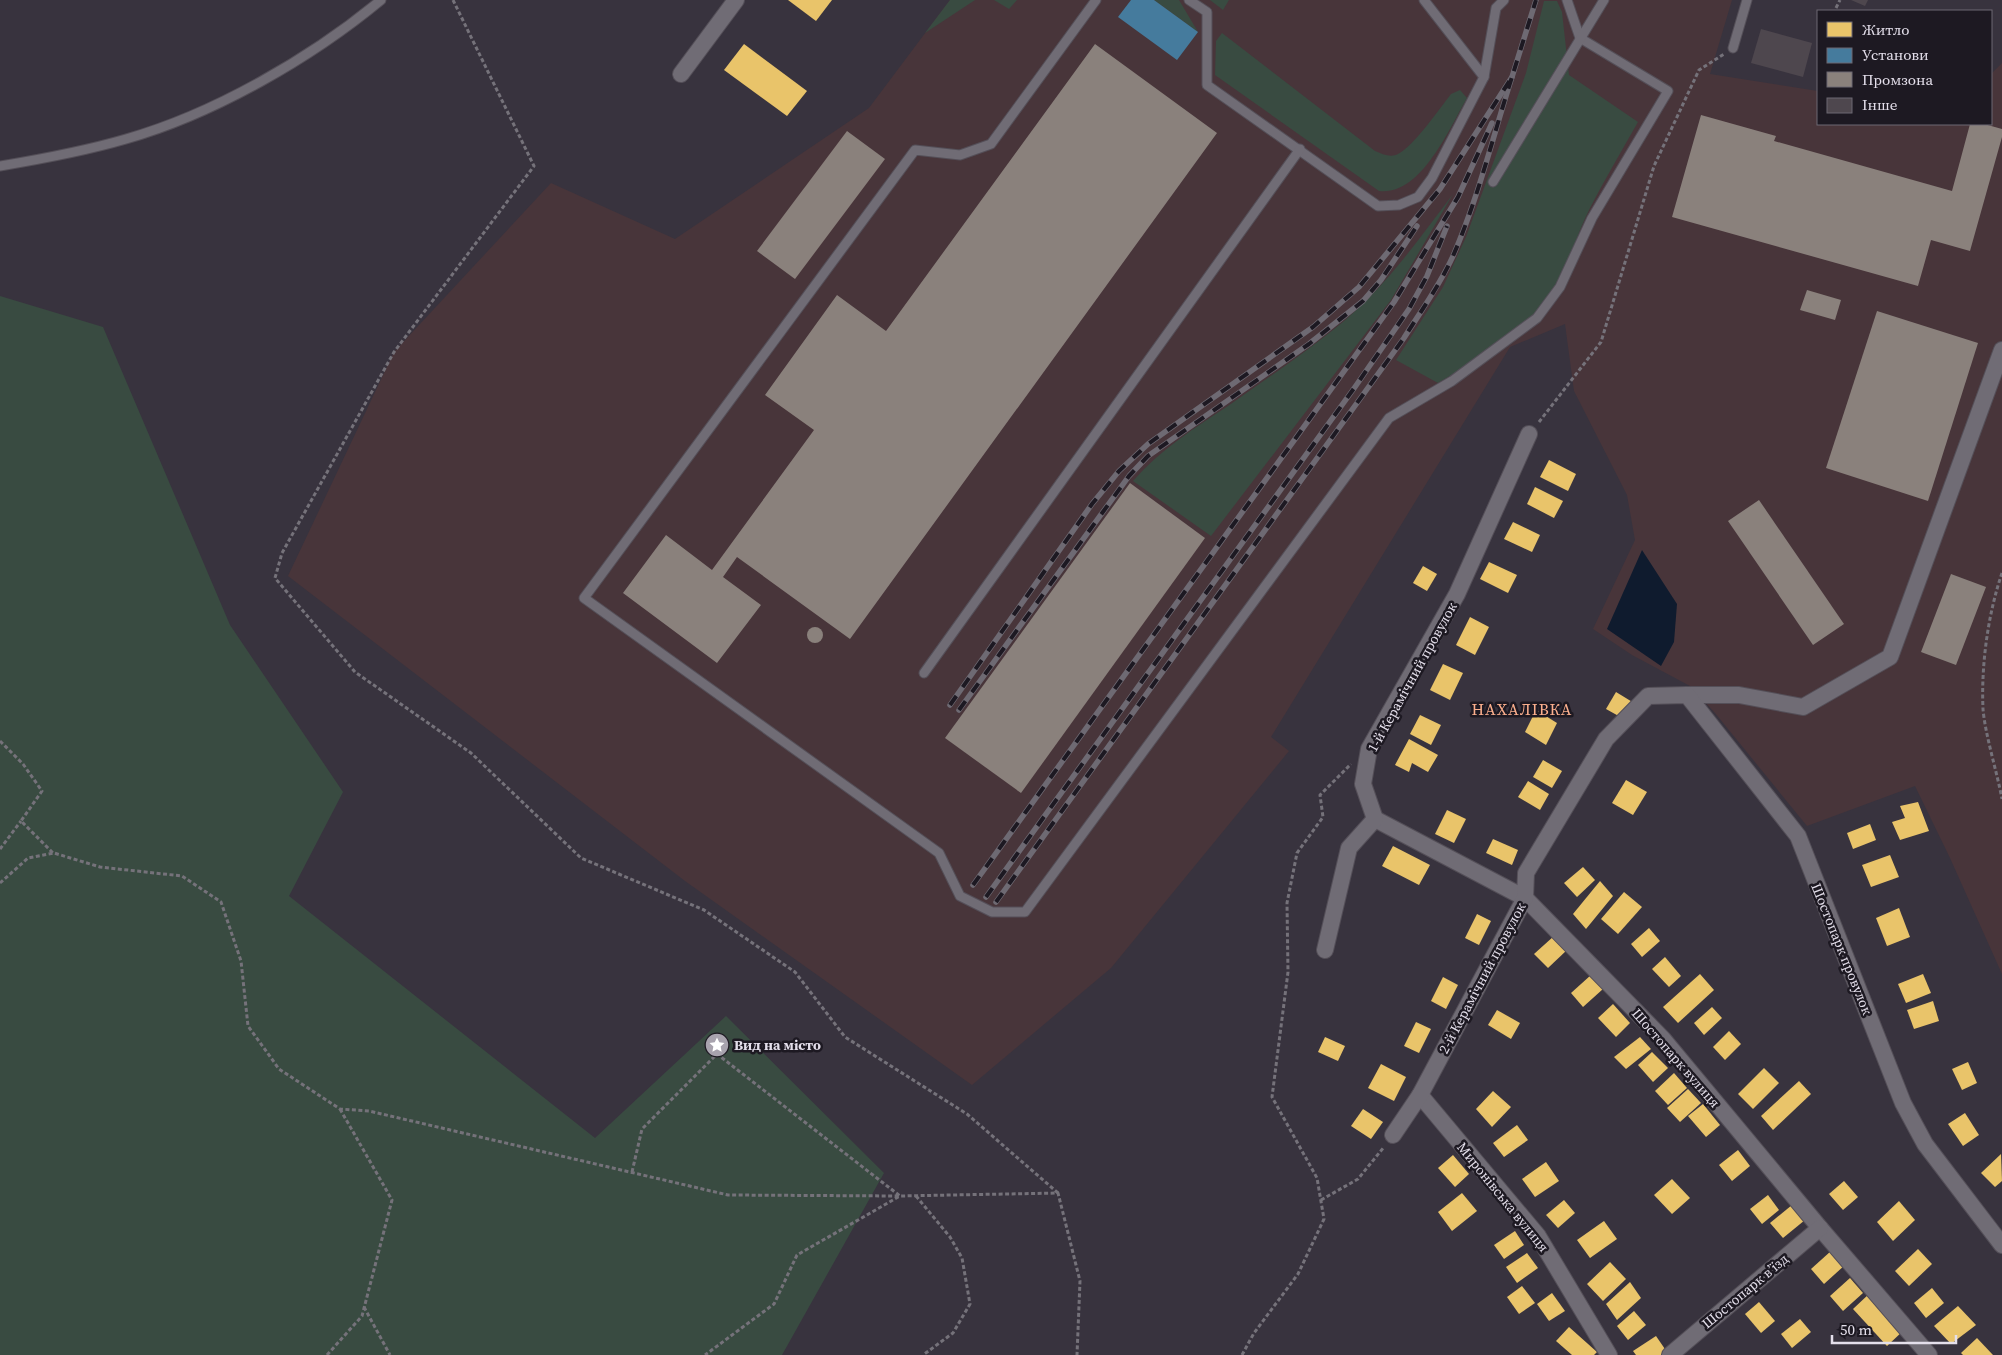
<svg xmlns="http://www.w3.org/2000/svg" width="2002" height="1355" viewBox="0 0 2002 1355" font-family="'Source Serif 4',serif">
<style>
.industrial{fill:#48353a}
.green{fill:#394b41}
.water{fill:#0f1b2e}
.homes{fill:#e9c46a}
.public{fill:#457b9d}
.industry{fill:#8a817c}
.building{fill:#4e474e}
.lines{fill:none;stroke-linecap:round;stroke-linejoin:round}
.lane-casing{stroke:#544f58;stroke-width:11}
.street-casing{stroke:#544f58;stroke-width:18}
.path{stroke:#75727a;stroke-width:3;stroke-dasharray:4 2.5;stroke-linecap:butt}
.lane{stroke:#706c75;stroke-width:9}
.street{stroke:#706c75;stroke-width:16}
.rail-casing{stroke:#6e6a73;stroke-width:5.5}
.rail{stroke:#1d1922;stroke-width:4;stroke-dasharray:11;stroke-linecap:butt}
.labels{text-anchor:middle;stroke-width:5;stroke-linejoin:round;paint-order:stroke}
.street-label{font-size:14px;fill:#e4dfeb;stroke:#1d1922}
.poi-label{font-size:14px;font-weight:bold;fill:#e4dfeb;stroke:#1d1922;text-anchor:start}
.quarter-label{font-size:16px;letter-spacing:1px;fill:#fcb08e;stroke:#1d1922}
</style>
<rect width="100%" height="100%" fill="#38333e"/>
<!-- industrial -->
<polygon class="industrial" points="950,0 1732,0 1710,74 1818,91 1818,124 1991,124 1991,74 2002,63 2002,974 1950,858 1915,786 1807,826 1715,713 1690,686 1632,655 1593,629 1635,540 1627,495 1574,391 1565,324 1510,347 1271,737 1289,751 1111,968 972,1085 685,881 288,576 394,352 551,183 675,239 869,108"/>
<!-- green -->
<g class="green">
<polygon points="950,0 975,0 925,33"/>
<polygon points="994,0 1017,0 1009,9"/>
<polygon points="1154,0 1179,0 1198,32"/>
<polygon points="1210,0 1229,0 1223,10"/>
<path d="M1544,1H1557L1562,12L1569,75L1638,122C1622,150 1605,179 1590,208C1575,237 1568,271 1549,298C1522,334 1476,360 1438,383L1396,360L1443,287L1466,237L1526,73Z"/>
<path d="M1222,33L1375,151C1382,154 1391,158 1398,154C1413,147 1440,108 1451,94L1460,90L1467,98C1449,129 1421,196 1379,191L1215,75L1216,41Z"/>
<path d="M1453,194L1391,300L1211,536L1133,481C1160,450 1194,428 1228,406C1263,381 1299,357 1333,330C1382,292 1416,243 1453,194Z"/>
<polygon points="0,296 103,327 230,625 343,792 289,896 595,1138 726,1016 884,1173 782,1355 0,1355"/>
</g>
<!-- water -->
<polygon class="water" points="1642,550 1677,604 1674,642 1661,666 1607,629"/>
<!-- homes -->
<g class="homes">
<polygon points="788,0 832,0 816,21"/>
<polygon points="744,44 807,91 787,116 724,70"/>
<polygon points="1549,460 1576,474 1568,491 1540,477"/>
<polygon points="1535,487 1563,501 1554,518 1527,504"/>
<polygon points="1513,522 1540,535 1532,552 1504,539"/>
<polygon points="1489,562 1517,575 1508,593 1480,579"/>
<polygon points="1423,566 1437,574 1427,591 1413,583"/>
<polygon points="1470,617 1489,627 1475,655 1456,645"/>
<polygon points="1443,664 1463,673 1450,700 1430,690"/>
<polygon points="1616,692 1634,703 1624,719 1606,709"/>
<polygon points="1536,710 1557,723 1546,745 1525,732"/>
<polygon points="1420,715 1441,725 1431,745 1410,734"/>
<polygon points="1409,739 1438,755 1428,772 1412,763 1409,772 1395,765"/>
<polygon points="1543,760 1562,771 1552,788 1533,777"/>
<polygon points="1626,780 1647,792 1633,815 1612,803"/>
<polygon points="1528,781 1549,794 1540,810 1518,797"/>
<polygon points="1918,802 1929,831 1900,840 1892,822 1905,818 1900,806"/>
<polygon points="1447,810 1466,819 1454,843 1435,834"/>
<polygon points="1870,824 1876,840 1853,849 1847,833"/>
<polygon points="1493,839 1518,850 1512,865 1486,853"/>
<polygon points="1393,846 1430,865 1419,885 1382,866"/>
<polygon points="1890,855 1899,877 1871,887 1862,865"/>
<polygon points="1583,867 1595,880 1577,897 1564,883"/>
<polygon points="1600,881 1613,896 1586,929 1573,914"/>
<polygon points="1624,892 1642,907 1618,934 1601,919"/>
<polygon points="1899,908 1910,937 1887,946 1876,918"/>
<polygon points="1477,914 1491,921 1479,945 1465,938"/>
<polygon points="1649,928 1660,941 1642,957 1631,944"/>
<polygon points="1554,936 1567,950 1548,968 1534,954"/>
<polygon points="1665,957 1681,976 1669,987 1652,969"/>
<polygon points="1700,974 1714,990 1678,1023 1663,1007"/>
<polygon points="1923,974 1931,993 1906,1003 1898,984"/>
<polygon points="1591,975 1603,989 1583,1007 1571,993"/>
<polygon points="1443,977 1458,985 1446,1009 1431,1001"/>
<polygon points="1933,1001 1939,1021 1914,1029 1907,1010"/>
<polygon points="1613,1004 1630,1023 1616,1037 1598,1018"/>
<polygon points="1712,1007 1722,1018 1704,1035 1694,1023"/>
<polygon points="1497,1010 1520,1023 1511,1039 1488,1025"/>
<polygon points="1416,1022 1431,1029 1419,1053 1404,1046"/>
<polygon points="1729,1031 1741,1044 1725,1060 1713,1047"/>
<polygon points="1325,1037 1345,1046 1338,1061 1318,1052"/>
<polygon points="1640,1037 1651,1049 1626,1069 1614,1057"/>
<polygon points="1652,1052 1668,1068 1653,1082 1638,1065"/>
<polygon points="1968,1062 1977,1083 1962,1090 1952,1069"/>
<polygon points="1381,1064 1406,1077 1394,1101 1368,1088"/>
<polygon points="1764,1068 1779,1083 1753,1109 1738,1094"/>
<polygon points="1674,1073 1687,1088 1668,1105 1655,1091"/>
<polygon points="1799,1081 1811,1094 1773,1130 1761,1116"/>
<polygon points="1688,1089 1701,1103 1680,1122 1667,1108"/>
<polygon points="1493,1091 1511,1107 1492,1127 1476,1109"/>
<polygon points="1703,1104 1720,1125 1706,1137 1688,1116"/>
<polygon points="1363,1109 1383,1122 1371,1139 1351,1126"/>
<polygon points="1965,1113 1979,1135 1963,1146 1948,1124"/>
<polygon points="1517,1125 1528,1140 1504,1157 1493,1143"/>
<polygon points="1738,1150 1750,1166 1732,1181 1719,1165"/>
<polygon points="2001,1154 2002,1181 1995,1187 1981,1173"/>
<polygon points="1453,1155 1469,1174 1455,1187 1438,1168"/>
<polygon points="1546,1162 1559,1181 1535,1197 1522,1179"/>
<polygon points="1672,1179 1690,1198 1672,1214 1654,1195"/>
<polygon points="1844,1181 1858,1197 1843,1210 1829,1194"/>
<polygon points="1462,1193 1477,1211 1452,1231 1438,1212"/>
<polygon points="1768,1195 1779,1210 1762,1224 1750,1209"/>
<polygon points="1564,1200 1575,1213 1558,1228 1546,1215"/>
<polygon points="1899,1201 1915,1220 1893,1241 1877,1222"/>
<polygon points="1792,1205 1805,1220 1783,1238 1770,1223"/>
<polygon points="1604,1221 1617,1239 1590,1258 1577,1240"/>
<polygon points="1515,1231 1524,1245 1504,1259 1494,1245"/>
<polygon points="1918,1249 1932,1264 1909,1286 1895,1271"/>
<polygon points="1831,1251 1845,1265 1824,1284 1811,1269"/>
<polygon points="1527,1253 1538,1268 1517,1283 1506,1267"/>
<polygon points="1610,1262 1626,1279 1603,1301 1587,1284"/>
<polygon points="1850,1278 1863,1293 1843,1311 1830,1296"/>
<polygon points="1630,1282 1641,1298 1617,1320 1606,1304"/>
<polygon points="1522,1286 1535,1303 1519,1314 1507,1297"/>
<polygon points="1932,1288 1944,1303 1926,1318 1914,1303"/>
<polygon points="1552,1293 1565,1311 1549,1321 1537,1304"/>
<polygon points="1870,1293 1904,1330 1887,1346 1853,1309"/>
<polygon points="1759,1302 1775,1321 1761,1333 1745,1314"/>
<polygon points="1958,1306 1976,1325 1951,1344 1934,1326"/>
<polygon points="1634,1311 1646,1325 1628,1340 1617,1326"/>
<polygon points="1800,1319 1811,1332 1792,1348 1781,1334"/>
<polygon points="1569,1327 1597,1352 1594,1355 1572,1355 1556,1341"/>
<polygon points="1656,1336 1667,1352 1663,1355 1636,1355 1633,1351"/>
<polygon points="1977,1338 1993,1355 1963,1355 1961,1353"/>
</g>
<!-- public -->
<polygon class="public" points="1131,0 1154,0 1198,32 1177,60 1118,17"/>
<!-- industry -->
<g class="industry">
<polygon points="1095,44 1217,133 850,639 737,557 723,577 761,605 717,663 623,593 666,535 712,570 814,430 765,395 837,295 886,331"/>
<polygon points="1701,115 1776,136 1774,141 1952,191 1970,124 1984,124 2002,129 2002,137 1970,251 1931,240 1918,286 1672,217"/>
<polygon points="847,131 885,159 795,279 757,251"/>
<polygon points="1807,290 1841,300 1835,320 1800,310"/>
<polygon points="1877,311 1978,343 1928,501 1826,468"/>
<polygon points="1130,483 1205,538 1021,793 945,738"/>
<polygon points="1759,500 1844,624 1813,645 1728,521"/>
<polygon points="1951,574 1986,587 1956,665 1921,652"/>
<circle cx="815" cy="635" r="8"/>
</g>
<!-- building -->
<g class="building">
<polygon points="1851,0 1868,0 1865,6"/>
<polygon points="1761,29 1812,43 1803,77 1751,63"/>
</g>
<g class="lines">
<!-- lane casing -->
<g class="lane-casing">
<g id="lane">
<polyline points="1096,0 991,144 960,155 915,150 584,598 939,853 960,896 992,912 1025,912 1389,418 1452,381 1537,318 1560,287 1592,218 1668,91 1580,38 1567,0"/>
<polyline points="1189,0 1207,12 1207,85 1378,206 1399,205 1418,197 1432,178 1484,77 1424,0"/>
<polyline points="1733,48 1747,0"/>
<polyline points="1484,77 1496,8 1504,0"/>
<path d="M0,166C42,159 85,151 126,139C214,114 311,58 381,0"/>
<polyline points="1493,182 1604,0"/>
<polyline points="924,673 1300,149"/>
</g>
</g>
<!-- street casing -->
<g class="street-casing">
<g id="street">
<polyline points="681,74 736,0"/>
<polyline points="1687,695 1739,695 1803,707 1890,657 2002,350"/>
<polyline points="1375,819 1525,898 1663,1039 1820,1228 1929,1355"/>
<polyline points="1325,950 1349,848 1375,819 1363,784 1369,749 1457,594 1529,434"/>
<polyline points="1420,1095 1538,1236 1609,1355"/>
<polyline points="1393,1135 1420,1095 1525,898 1526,873 1606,739 1648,696 1687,695 1798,836 1903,1103 1925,1144 2002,1245"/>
<polyline points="1670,1355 1820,1228"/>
</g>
</g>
<!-- path -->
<g class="path">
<polyline points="453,0 534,166 394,352 282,553 275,578 355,672 471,753 581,858 704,910 795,972 845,1037 967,1114 1058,1193"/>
<polyline points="1836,8 1840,0"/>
<polyline points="1539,422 1601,342 1654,166 1699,70 1724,54"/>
<path d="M2002,573C1988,614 1981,665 1983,709C1985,734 1997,772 2002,799"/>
<polyline points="0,741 23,764 42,791 21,821 53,853"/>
<polyline points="0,849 21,821"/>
<polyline points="0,883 28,858 54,853 100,867 182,876 221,902 241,961 248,1026 279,1069 340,1109 369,1111 728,1195 900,1196 1058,1193 1080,1281 1077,1355"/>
<polyline points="632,1172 642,1129 717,1054 900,1196 797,1255 774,1304 705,1355"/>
<polyline points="916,1196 950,1237 962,1258 970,1304 953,1333 923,1355"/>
<polyline points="1321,1200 1358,1179 1384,1147"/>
<polyline points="364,1307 390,1355"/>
<polyline points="327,1355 362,1316 392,1200 340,1109"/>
<polyline points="1242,1355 1254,1333 1298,1274 1324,1219 1317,1178 1272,1097 1288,972 1287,903 1297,853 1323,817 1320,795 1351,764"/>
</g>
<!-- lane -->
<use href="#lane" class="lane"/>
<!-- street -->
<use href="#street" class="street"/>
<!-- rail casing -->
<g class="rail-casing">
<g id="rail">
<polyline points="950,705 1092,504 1119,471 1148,444 1313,327 1359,287 1440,189 1512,77 1536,0"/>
<polyline points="959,710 1129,476 1148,456 1309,344 1363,301 1381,280 1417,226"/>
<polyline points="973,885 1394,302 1458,197 1492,123"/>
<polyline points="986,897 1355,387 1409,309 1427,276 1447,226"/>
<path d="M996,902L1404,338C1421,311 1440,285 1453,256C1478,199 1493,136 1512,77"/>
</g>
</g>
<!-- rail -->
<use href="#rail" class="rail"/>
</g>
<!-- icons -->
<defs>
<g id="sight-disc" transform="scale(1.25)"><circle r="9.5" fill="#a8a3ae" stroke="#1d1922"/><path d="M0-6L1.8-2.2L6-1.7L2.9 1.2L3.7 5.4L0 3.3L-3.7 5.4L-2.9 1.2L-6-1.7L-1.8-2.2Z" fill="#fff"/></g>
</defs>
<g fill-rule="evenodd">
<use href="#sight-disc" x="717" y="1045"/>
</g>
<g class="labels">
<!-- street labels -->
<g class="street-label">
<text transform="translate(1412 677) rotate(-61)" y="5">1-й Керамічний провулок</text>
<text transform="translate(1842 949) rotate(68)" y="5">Шостопарк провулок</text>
<text transform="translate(1482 978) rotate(-62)" y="5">2-й Керамічний провулок</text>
<text transform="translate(1676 1058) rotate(49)" y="5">Шостопарк вулиця</text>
<text transform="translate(1503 1197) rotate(51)" y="5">Миронівська вулиця</text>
<text transform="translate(1745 1291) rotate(-40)" y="5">Шостопарк в’їзд</text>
</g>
<!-- poi labels -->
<g class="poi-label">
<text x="734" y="1050">Вид на місто</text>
</g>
<!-- quarter labels -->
<g class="quarter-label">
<text x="1522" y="715">НАХАЛІВКА</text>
</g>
</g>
<!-- legend -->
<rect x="1817" y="10" width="175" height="115" fill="#1d1922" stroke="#6d6872"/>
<rect x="1827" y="22" width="25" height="15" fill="#e9c46a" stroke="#6d6872"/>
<text x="1862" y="35" font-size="15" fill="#e4dfeb">Житло</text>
<rect x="1827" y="48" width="25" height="15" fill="#457b9d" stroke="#6d6872"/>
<text x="1862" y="60" font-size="15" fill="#e4dfeb">Установи</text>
<rect x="1827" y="72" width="25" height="15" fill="#8a817c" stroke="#6d6872"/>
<text x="1862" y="85" font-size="15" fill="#e4dfeb">Промзона</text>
<rect x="1827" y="98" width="25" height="15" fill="#4e474e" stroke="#6d6872"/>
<text x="1862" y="110" font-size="15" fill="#e4dfeb">Інше</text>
<!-- scale -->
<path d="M1832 1335v8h124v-8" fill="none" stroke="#e4dfeb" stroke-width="2.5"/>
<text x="1840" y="1335" font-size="15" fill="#e4dfeb" stroke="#1d1922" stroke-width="4" paint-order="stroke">50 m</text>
</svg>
